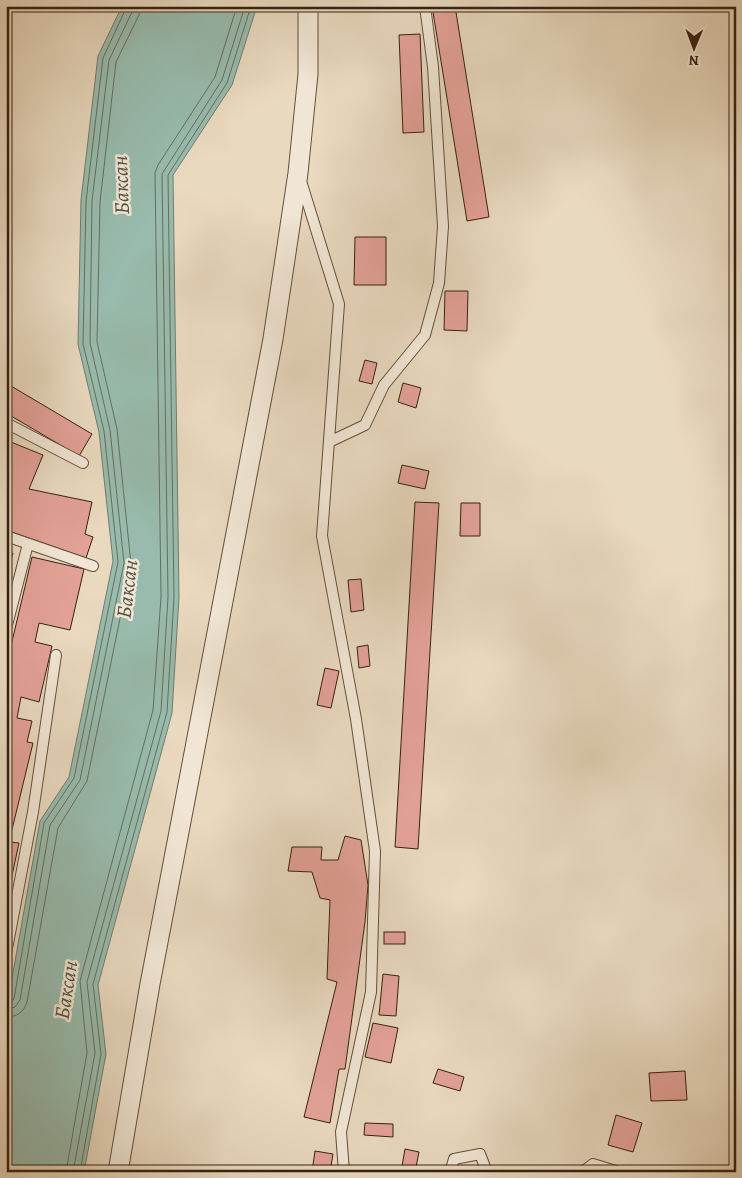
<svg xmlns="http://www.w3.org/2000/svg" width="742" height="1178" viewBox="0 0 742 1178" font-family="Alegreya,serif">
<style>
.water{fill:#98bbad;stroke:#717d6e}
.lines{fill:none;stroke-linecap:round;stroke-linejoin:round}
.shore{stroke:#676e5e;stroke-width:1}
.building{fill:#e3a197;stroke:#362110}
.lane-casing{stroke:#634f3c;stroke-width:12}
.street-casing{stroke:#634f3c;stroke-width:21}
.lane{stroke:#f1e6d5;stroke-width:10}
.street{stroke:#f1e6d5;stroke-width:19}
.labels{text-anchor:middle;stroke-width:5;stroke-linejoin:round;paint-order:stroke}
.water-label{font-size:21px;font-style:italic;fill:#534f3f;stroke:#f1e6d5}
</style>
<rect width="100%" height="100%" fill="#e9d9bf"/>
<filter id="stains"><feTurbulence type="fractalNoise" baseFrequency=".004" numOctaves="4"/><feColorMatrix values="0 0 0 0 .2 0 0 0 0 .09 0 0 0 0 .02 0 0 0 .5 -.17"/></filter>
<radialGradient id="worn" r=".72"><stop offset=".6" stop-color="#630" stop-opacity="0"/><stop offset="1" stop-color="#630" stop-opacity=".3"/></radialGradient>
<!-- water -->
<polygon class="water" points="122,6 257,6 232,85 173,175 179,597 172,713 98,985 106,1054 84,1172 6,1172 6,1012 40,821 69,777 113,561 99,432 78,344 81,200 98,56"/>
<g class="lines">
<!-- shore -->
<g class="shore">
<polyline points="6,1004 11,1003 14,999 44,823 74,778 118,562 104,431 83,344 86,201 103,58 127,6"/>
<polyline points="6,1010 15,1007 20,1000 50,825 80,780 124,563 110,430 90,343 92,201 109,60 132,12 133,6"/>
<path d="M6,1017C17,1017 24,1012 27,1002L58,828L87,781L131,564L117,429L97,342L100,202L116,62L139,15L140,6"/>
<polyline points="66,1172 87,1053 80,981 153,710 161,597 155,173 158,165 215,77 237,6"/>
<polyline points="73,1172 95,1053 87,982 161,711 168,597 162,174 222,80 245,6"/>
<polyline points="80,1172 101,1054 93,984 167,712 174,597 168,175 227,83 251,6"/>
</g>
</g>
<!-- building -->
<g class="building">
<polygon points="432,6 455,6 489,217 467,221"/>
<polygon points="420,34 424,132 403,133 399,35"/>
<polygon points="355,237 386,237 386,285 354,285"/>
<polygon points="445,291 468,291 467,331 444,330"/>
<polygon points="365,360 377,363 372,384 359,381"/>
<polygon points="6,383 92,434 79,456 6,413"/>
<polygon points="403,383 421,388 416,408 398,402"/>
<polygon points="6,440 43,455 29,489 92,502 85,534 93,537 86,558 6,530"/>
<polygon points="402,465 429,471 425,489 398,483"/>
<polygon points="415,502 439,503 418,849 395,847"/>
<polygon points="461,503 480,503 480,536 460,536"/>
<polygon points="6,551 13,553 6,581"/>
<polygon points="32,557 84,569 70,630 39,623 35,642 52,646 39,702 21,697 17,718 32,721 27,742 33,743 9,842 19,843 11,880 6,879 6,667"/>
<polygon points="361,579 364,610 351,612 348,580"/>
<polygon points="368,645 370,666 359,668 357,647"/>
<polygon points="325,668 339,671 331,708 317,705"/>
<polygon points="345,836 361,840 368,885 365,922 345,1069 339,1069 330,1123 304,1117 337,982 327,979 330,900 320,898 312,872 288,871 292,847 322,847 321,860 338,860"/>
<polygon points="6,897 11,900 6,930"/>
<rect x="384" y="932" width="21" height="12"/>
<polygon points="383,974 399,976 396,1016 379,1015"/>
<polygon points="373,1023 398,1028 391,1063 365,1057"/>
<polygon points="438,1069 464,1077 460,1091 433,1083"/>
<polygon points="685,1071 687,1100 651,1101 649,1073"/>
<polygon points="616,1115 642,1123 633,1152 608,1145"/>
<polygon points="365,1123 393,1124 393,1137 364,1135"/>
<polygon points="405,1149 419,1152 415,1172 401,1172"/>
<polygon points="315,1151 333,1154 330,1172 312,1172"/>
</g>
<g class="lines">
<!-- lane casing -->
<g class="lane-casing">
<g id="lane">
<polyline points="301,181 339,304 322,536 356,719 375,851 371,992 341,1132 344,1172"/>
<polyline points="6,423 83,463"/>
<polyline points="329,442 365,425 384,385 425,335 439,283 443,226 433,67 425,6"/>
<polyline points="6,536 93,566"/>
<polyline points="6,629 28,544"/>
<polyline points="6,954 33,812 56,655"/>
<polyline points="450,1172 454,1159 480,1154 487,1172"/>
<polyline points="582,1172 593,1164 619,1172"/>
</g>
</g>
<!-- street casing -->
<g class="street-casing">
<polyline id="street" points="118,1172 150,984 273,339 298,173 308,74 308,6"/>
</g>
<!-- lane -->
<use href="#lane" class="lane"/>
<!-- street -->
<use href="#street" class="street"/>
</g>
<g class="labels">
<!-- water labels -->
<g class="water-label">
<text transform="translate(121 185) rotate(-92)" y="7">Баксан</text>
<text transform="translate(127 589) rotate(-83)" y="7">Баксан</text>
<text transform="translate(66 990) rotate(-81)" y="7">Баксан</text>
</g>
</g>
<!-- margin -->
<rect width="742" height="1178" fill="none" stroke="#e9d9bf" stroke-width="25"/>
<rect x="8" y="8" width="727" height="1163" fill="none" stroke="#362110" stroke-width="2.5"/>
<rect x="12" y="12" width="717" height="1153" fill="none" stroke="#362110"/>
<!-- north arrow -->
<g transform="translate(694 48) rotate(181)" stroke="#f1e6d5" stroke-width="4" paint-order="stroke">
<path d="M0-4L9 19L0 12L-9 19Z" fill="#362110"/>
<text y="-8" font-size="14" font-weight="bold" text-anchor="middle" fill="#362110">N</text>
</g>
<rect width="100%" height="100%" filter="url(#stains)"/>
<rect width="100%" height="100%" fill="url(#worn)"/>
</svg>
